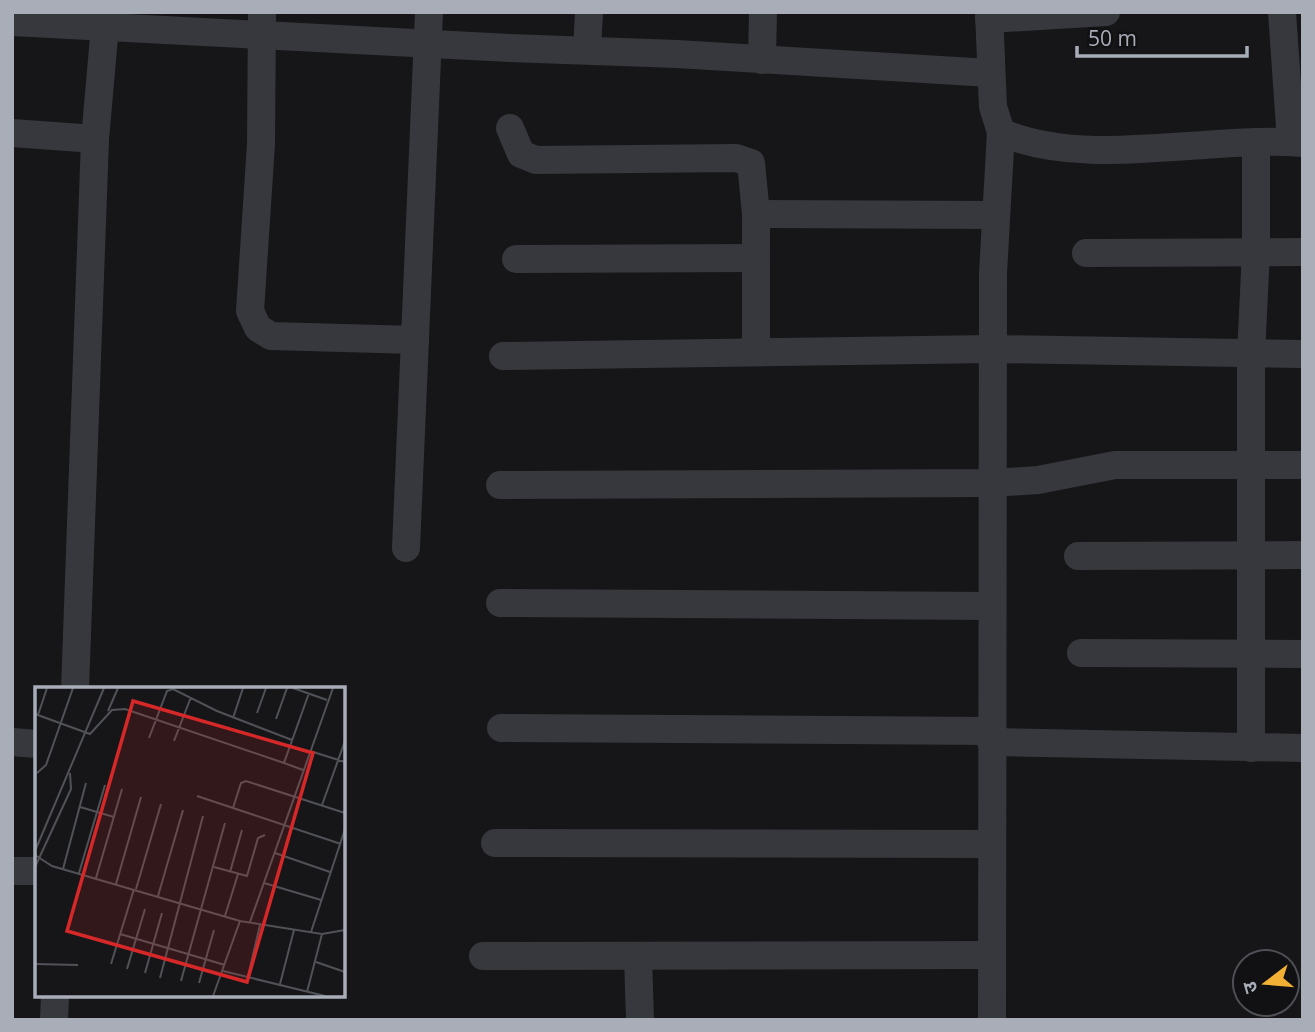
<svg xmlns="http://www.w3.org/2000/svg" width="1315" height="1032" viewBox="0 0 1315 1032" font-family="'Open Sans','Noto Sans Devanagari',sans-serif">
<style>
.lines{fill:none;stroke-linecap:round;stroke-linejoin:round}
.minor{stroke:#37383d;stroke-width:28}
.inset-road{fill:none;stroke:#505258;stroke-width:2}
.view{fill:#d62828;fill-opacity:0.15;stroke:#d62828;stroke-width:3.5}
.inset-edge{fill:none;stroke:#a8adb8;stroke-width:3.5}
</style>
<rect width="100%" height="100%" fill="#161618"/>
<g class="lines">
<!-- minor -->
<g class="minor">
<polyline points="262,12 261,144 250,311 258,328 271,336 415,340"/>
<path d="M989,12L993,107L1001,132C1084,170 1211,135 1303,143"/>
<polyline points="1282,12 1291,142"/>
<polyline points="989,19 1106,12"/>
<polyline points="12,22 510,48 677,54 990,73"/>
<polyline points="587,50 589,12"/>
<polyline points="762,60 763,12"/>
<polyline points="510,128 521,154 536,160 736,158 751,163 756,214 756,352"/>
<polyline points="12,133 95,139 105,26"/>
<polyline points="756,214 996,215"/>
<polyline points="1086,253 1303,252"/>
<polyline points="516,259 756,258"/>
<polyline points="503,356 993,349 1303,354"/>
<polyline points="500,485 991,483 1038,480 1115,465 1303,465"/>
<polyline points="406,548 429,12"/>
<polyline points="1078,556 1303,555"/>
<polyline points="500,603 990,606"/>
<polyline points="1081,653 1303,654"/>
<polyline points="75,689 95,139"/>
<polyline points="501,728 991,731"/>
<polyline points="12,742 37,744"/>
<polyline points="991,742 1303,748"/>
<polyline points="1251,748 1251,355 1256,251 1256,142"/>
<polyline points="495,843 992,844"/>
<polyline points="12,871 37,871"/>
<polyline points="483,956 992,955"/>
<polyline points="638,956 640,1020"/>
<polyline points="54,1020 55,995"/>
<polyline points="992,1020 993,273 1001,132"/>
</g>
</g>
<!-- overview -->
<g transform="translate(35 687)">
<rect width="310" height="310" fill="#161618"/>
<path class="inset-road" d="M258,1L292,13M73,24L83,1M222,26L231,1M0,27L55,47L77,23L90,22L249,76M3,28L12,1M198,31L208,1M241,32L252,1M114,51L132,4L138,2L182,24L257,53M139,54L156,10M275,64L310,75M268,83L249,76L274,6M2,86L11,78L38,1M162,109L306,157M287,118L310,54M45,120L79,130M198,121L206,96L211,94L310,126M0,164L69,1M240,166L295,185M0,168L17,179L205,234M0,180L36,102L35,86M179,180L212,189L223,151L230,148M28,182L51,96M195,185L207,143M44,186L70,98M61,191L87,102M229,196L286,213M81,197L106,110M101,202L126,117M123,209L148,123M190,229L203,187M215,235L298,1M276,245L310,142M85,247L190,278M281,275L310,285M0,277L43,278M76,277L99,202M92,282L110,222M188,284L290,309M110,286L127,226M213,289L225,238M125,291L168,129M146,294L190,136M164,296L179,243M245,297L259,243M272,305L287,247M178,309L205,234L287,247L310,243"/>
<path class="view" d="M98,14L278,66L212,295L32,244Z"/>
<rect width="310" height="310" class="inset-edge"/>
</g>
<!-- border -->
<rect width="1315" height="1032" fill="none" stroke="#a8adb8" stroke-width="28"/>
<!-- north arrow -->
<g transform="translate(1266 983) rotate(254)"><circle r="33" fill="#111113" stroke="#4d4f55" stroke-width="2"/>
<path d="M0-5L12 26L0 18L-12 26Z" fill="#f2b134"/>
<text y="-10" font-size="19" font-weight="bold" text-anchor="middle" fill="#a8adb8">उ</text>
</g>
<!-- scale -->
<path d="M1077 46v10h170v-10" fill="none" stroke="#a8adb8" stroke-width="3.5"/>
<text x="1088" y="46" font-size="21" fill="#a8adb8" stroke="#111113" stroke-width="5" paint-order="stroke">50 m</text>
</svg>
